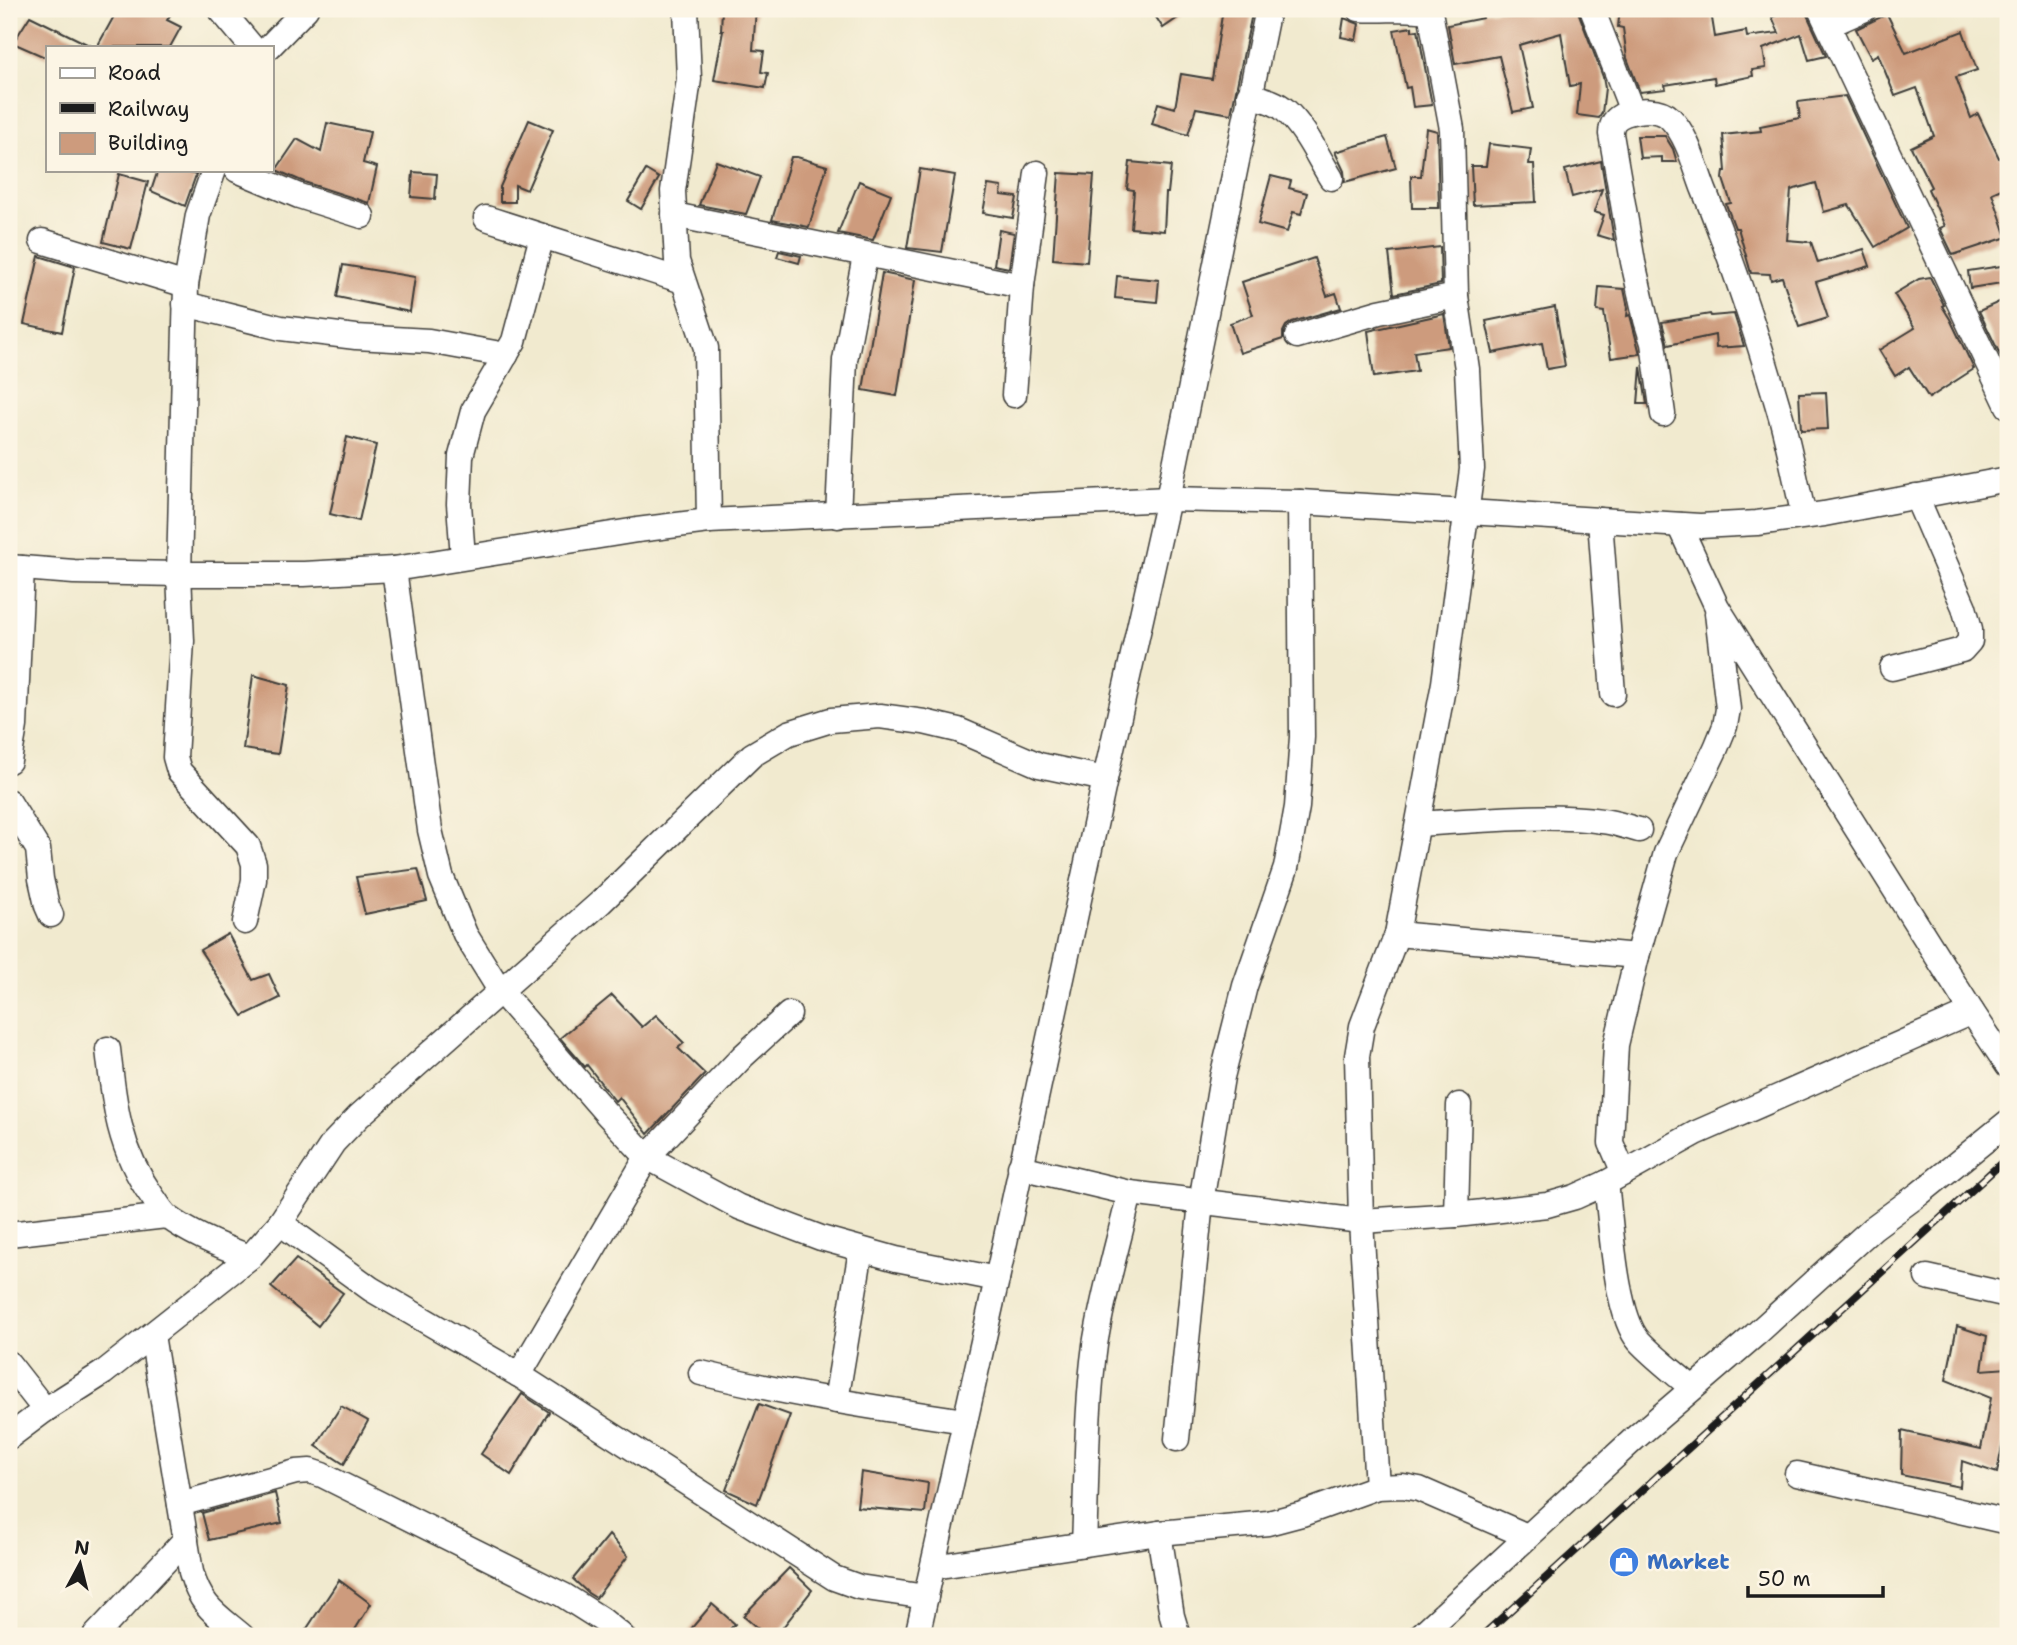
<svg xmlns="http://www.w3.org/2000/svg" width="2017" height="1645" viewBox="0 0 2017 1645" font-family="'Shantell Sans',sans-serif">
<style>
.building{fill:#cd9b7d}
.lines{fill:none;stroke-linecap:round;stroke-linejoin:round}
.minor-casing{stroke:#3c3b37;stroke-width:27}
.minor{stroke:#fff;stroke-width:24}
.rail-casing{stroke:#1c1c1c;stroke-width:8}
.rail{stroke:#fcf5e5;stroke-width:5;stroke-dasharray:16;stroke-linecap:butt}
.labels{text-anchor:middle;stroke-width:5;stroke-linejoin:round;paint-order:stroke}
.shop-label{font-size:21px;font-weight:bold;fill:#366cbe;stroke:#fcf5e5;text-anchor:start}
</style>
<rect width="100%" height="100%" fill="#fcf5e5"/>
<filter id="ink" filterUnits="userSpaceOnUse"><feTurbulence type="fractalNoise" baseFrequency=".0143" numOctaves="2"/><feDisplacementMap in="SourceGraphic" scale="14" xChannelSelector="R" yChannelSelector="G"/><feConvolveMatrix kernelMatrix="1 2 1 2 8 2 1 2 1" color-interpolation-filters="sRGB"/></filter>
<filter id="wash" filterUnits="userSpaceOnUse"><feTurbulence type="fractalNoise" baseFrequency=".00686" numOctaves="4" result="noise"/><feDisplacementMap in="SourceGraphic" scale="28" xChannelSelector="R" yChannelSelector="G"/><feGaussianBlur stdDeviation="1.57" result="paint"/><feColorMatrix in="noise" values="0 0 0 0 0 0 0 0 0 0 0 0 0 0 0 0 0 1.4 0 .05"/><feComposite in="paint" operator="in"/></filter>
<g filter="url(#wash)">
<rect width="100%" height="100%" fill="#f1eacf"/>
<g id="blocks">
<!-- building -->
<g class="building">
<polygon points="118,9 174,9 167,20 181,27 170,47 97,47"/>
<polygon points="722,9 756,9 753,50 764,51 761,72 768,73 765,88 714,80 723,31 721,31"/>
<polygon points="1162,9 1191,9 1163,28 1154,14"/>
<polygon points="1223,9 1253,9 1231,114 1196,108 1188,135 1152,124 1158,103 1175,108 1181,74 1212,79"/>
<polygon points="1501,9 1577,9 1603,77 1605,88 1602,113 1599,118 1577,115 1580,84 1570,86 1561,33 1519,45 1533,108 1513,112 1499,56 1455,64 1448,25 1483,18 1482,12"/>
<polygon points="1620,9 1699,9 1700,14 1711,12 1715,37 1746,31 1747,37 1779,33 1772,17 1794,9 1805,9 1807,15 1826,56 1809,60 1801,34 1763,49 1766,68 1752,70 1753,76 1715,84 1714,77 1665,85 1666,89 1640,92 1627,58 1623,28 1618,27"/>
<polygon points="1887,14 1906,53 1963,31 1977,70 1956,77 1971,118 1978,114 1999,158 2002,156 2008,171 2008,186 1992,193 2007,237 1953,255 1940,228 1945,226 1928,189 1931,187 1911,147 1934,136 1917,88 1895,96 1878,54 1871,58 1856,29"/>
<polygon points="30,16 93,47 47,47 47,58 13,43"/>
<polygon points="1344,18 1359,24 1356,40 1341,37"/>
<polygon points="1412,27 1412,31 1418,30 1432,105 1413,107 1410,87 1406,88 1394,30"/>
<polygon points="1845,96 1907,228 1875,247 1849,205 1824,212 1816,183 1791,190 1787,240 1811,242 1818,263 1864,249 1870,266 1816,282 1828,318 1799,327 1782,277 1771,280 1770,274 1751,273 1738,228 1735,228 1726,204 1731,203 1723,179 1724,171 1726,171 1723,135 1761,131 1760,126 1800,118 1798,102"/>
<polygon points="529,120 553,130 527,190 515,185 515,202 500,202 500,187"/>
<polygon points="327,123 370,132 363,163 377,167 369,203 304,182 276,170 297,139 321,152"/>
<polygon points="1426,128 1437,131 1439,208 1412,208 1411,176 1421,176"/>
<polygon points="1637,136 1665,136 1673,149 1677,162 1662,162 1662,157 1640,158"/>
<polygon points="1387,137 1396,168 1345,182 1344,171 1335,152"/>
<polygon points="1489,144 1531,149 1529,164 1534,164 1536,202 1473,205 1471,166 1486,166"/>
<polygon points="791,157 797,157 827,166 809,227 772,220"/>
<polygon points="716,161 760,177 746,214 699,205"/>
<polygon points="1601,161 1614,240 1597,235 1604,215 1594,212 1602,189 1572,197 1565,170"/>
<polygon points="1130,162 1171,166 1168,193 1166,193 1164,231 1131,228 1134,190 1127,189"/>
<polygon points="920,169 955,175 942,252 907,248"/>
<polygon points="158,170 181,170 196,175 185,206 151,191"/>
<polygon points="646,170 659,178 641,209 628,201"/>
<polygon points="413,172 437,174 435,199 411,197"/>
<polygon points="1059,173 1094,175 1087,262 1053,259"/>
<polygon points="119,174 148,182 131,249 103,242"/>
<polygon points="1271,176 1291,181 1289,188 1307,193 1301,214 1293,212 1287,232 1258,224"/>
<polygon points="859,181 891,194 873,240 838,233"/>
<polygon points="988,185 1002,187 1001,195 1017,197 1013,218 983,213"/>
<polygon points="999,230 1014,233 1009,268 994,265"/>
<polygon points="1440,247 1441,284 1394,294 1389,253"/>
<polygon points="779,251 801,256 799,263 777,257"/>
<polygon points="39,256 75,267 62,332 24,324"/>
<polygon points="1314,258 1327,296 1336,293 1341,308 1292,322 1286,326 1283,332 1283,339 1240,353 1230,323 1253,315 1242,282"/>
<polygon points="343,265 415,277 410,312 337,297"/>
<polygon points="2008,265 2008,282 1970,288 1968,271"/>
<polygon points="882,273 915,280 897,396 863,390"/>
<polygon points="1117,276 1159,280 1157,302 1115,298"/>
<polygon points="1930,277 1944,305 1942,306 1950,319 1974,369 1929,398 1909,367 1895,376 1879,350 1915,328 1894,294 1919,279"/>
<polygon points="1599,287 1624,289 1628,308 1627,316 1630,315 1640,354 1611,358 1604,312 1597,311"/>
<polygon points="2008,298 2008,371 1979,311"/>
<polygon points="1555,307 1565,366 1547,369 1542,343 1493,353 1486,321"/>
<polygon points="1444,314 1449,347 1414,352 1417,371 1374,377 1368,331"/>
<polygon points="1710,314 1711,316 1734,314 1744,346 1716,348 1715,335 1668,345 1662,322"/>
<polygon points="1641,367 1647,404 1638,404"/>
<polygon points="1826,392 1828,429 1801,430 1799,393"/>
<polygon points="347,437 376,445 359,521 330,514"/>
<polygon points="253,675 289,685 278,754 243,749"/>
<polygon points="418,869 427,901 365,914 356,877"/>
<polygon points="228,934 253,980 269,974 280,998 243,1016 200,950"/>
<polygon points="612,995 642,1027 656,1015 684,1043 678,1048 705,1074 648,1134 619,1097 615,1101 587,1065 585,1067 560,1038"/>
<polygon points="296,1259 343,1293 318,1326 271,1287"/>
<polygon points="1957,1326 1987,1336 1982,1370 2008,1368 2008,1415 1997,1473 1962,1461 1960,1487 1901,1475 1902,1431 1981,1449 1991,1398 1946,1380"/>
<polygon points="522,1394 549,1412 511,1475 481,1454"/>
<polygon points="759,1404 790,1415 757,1504 726,1490"/>
<polygon points="341,1406 368,1421 344,1464 316,1446"/>
<polygon points="861,1472 928,1483 925,1513 857,1507"/>
<polygon points="275,1493 282,1523 209,1540 202,1513"/>
<polygon points="609,1535 628,1556 596,1598 588,1593 573,1579"/>
<polygon points="789,1568 812,1590 776,1636 767,1636 743,1616"/>
<polygon points="339,1580 371,1604 351,1636 302,1636"/>
<polygon points="712,1604 735,1624 723,1636 685,1636"/>
</g>
</g>
</g>
<g filter="url(#ink)">
<use href="#blocks" fill-opacity="0" stroke="#3c3b37" stroke-width="2"/>
<g class="lines">
<!-- minor casing -->
<g class="minor-casing">
<g id="minor">
<polyline points="220,9 252,47"/>
<polyline points="686,9 689,79 673,191 677,261 706,348 709,521"/>
<path d="M1359,9C1381,11 1406,7 1427,11L1431,17L1452,129L1456,296L1467,369L1472,469L1444,683L1397,934L1362,1026L1357,1056L1361,1221L1377,1487"/>
<polyline points="1592,9 1632,111"/>
<polyline points="1820,9 2008,406"/>
<polyline points="1829,25 1865,9"/>
<polyline points="269,47 306,9"/>
<path d="M1249,95C1262,99 1275,101 1285,110C1305,128 1317,155 1331,178"/>
<polyline points="214,170 198,215 186,285 179,574 182,641 175,757 179,771 248,846 254,864 254,880 245,922"/>
<polyline points="237,170 299,196 362,216"/>
<path d="M674,215C790,238 905,263 1022,286"/>
<polyline points="486,218 683,281"/>
<polyline points="42,241 186,285"/>
<polyline points="185,304 281,328 356,337 429,341 506,355"/>
<polyline points="1297,336 1379,312 1456,296"/>
<polyline points="1014,395 1022,286 1037,173"/>
<path d="M1663,414L1653,343L1646,320L1633,262L1611,134C1611,123 1615,118 1625,114C1638,109 1660,108 1670,118C1688,136 1695,167 1704,190C1734,264 1759,341 1781,417C1790,450 1796,483 1804,516"/>
<polyline points="838,516 845,360 865,256"/>
<polyline points="1600,520 1613,694"/>
<polyline points="1679,525 1717,607 1972,1012 2008,1066"/>
<polyline points="463,557 459,504 461,456 473,411 514,341 542,236"/>
<polyline points="9,567 74,572 179,574 304,574 394,569 637,530 709,521 1168,499 1300,502 1700,526 1757,523 1824,514 2008,479"/>
<polyline points="394,569 430,830 441,876 465,934 501,992 606,1113 647,1157 739,1207 821,1238 896,1259 997,1279"/>
<polyline points="1892,668 1962,650 1970,641 1970,629 1964,607 1916,496"/>
<polyline points="9,761 15,726 22,568"/>
<polyline points="9,802 38,849 41,879 47,906 51,915"/>
<path d="M1418,824C1475,821 1545,813 1602,821C1614,822 1627,827 1639,830"/>
<polyline points="1397,934 1637,956"/>
<path d="M108,1049C114,1104 119,1150 152,1196C157,1203 162,1212 168,1217C192,1235 222,1247 250,1257"/>
<polyline points="1020,1167 1130,1193 1361,1221 1456,1215 1547,1205 1575,1197 1606,1183 1696,1133 1972,1012"/>
<polyline points="1624,1173 1611,1143 1616,1045 1637,956 1666,853 1716,748 1725,726 1728,709 1717,613"/>
<path d="M1606,1183C1611,1221 1615,1314 1639,1341C1655,1358 1674,1372 1692,1388"/>
<polyline points="1456,1215 1459,1105"/>
<polyline points="280,1223 371,1289 519,1375 834,1578 859,1587 926,1597"/>
<polyline points="9,1234 166,1216"/>
<polyline points="1927,1277 2008,1295"/>
<path d="M152,1335L191,1572C201,1607 216,1614 242,1636"/>
<polyline points="9,1364 45,1410"/>
<path d="M701,1373C788,1394 876,1408 965,1421"/>
<polyline points="519,1375 647,1157 743,1056 789,1014"/>
<polyline points="836,1401 861,1250"/>
<polyline points="9,1437 45,1410 103,1373 250,1257 280,1223 333,1143 359,1116 601,902 752,755 789,733 831,720 880,716 924,722 958,730 1039,765 1105,779"/>
<polyline points="1177,1439 1201,1202 1222,1077 1245,986 1286,868 1297,807 1302,737 1300,502"/>
<polyline points="1797,1474 2008,1522"/>
<polyline points="180,1504 296,1472 310,1471 322,1475 563,1595 601,1619 622,1636"/>
<polyline points="1159,1533 1172,1616 1178,1636"/>
<path d="M1084,1544C1087,1478 1086,1411 1095,1345C1103,1294 1118,1244 1130,1193"/>
<polyline points="933,1567 1159,1533 1268,1523 1302,1514 1377,1487 1403,1486 1419,1489 1527,1536"/>
<polyline points="95,1636 186,1539"/>
<polyline points="917,1636 997,1279 1105,779 1168,499 1268,9"/>
<polyline points="1420,1636 1634,1439 1755,1335 1873,1228 1919,1194 2008,1122"/>
</g>
</g>
<!-- minor -->
<use href="#minor" class="minor"/>
<!-- rail casing -->
<g class="rail-casing">
<polyline id="rail" points="1482,1636 2008,1157"/>
</g>
<!-- rail -->
<use href="#rail" class="rail"/>
</g>
</g>
<!-- icons -->
<defs>
<g id="shop-disc" transform="scale(1.575)"><circle r="9.5" fill="#3f7fe0" stroke="#fcf5e5"/><path d="M-5-2.5h2.3a2.7 3.5 0 0 1 5.4 0H5L5.5 6h-11ZM-1.5-2.5h3a1.5 2.3 0 0 0-3 0Z" fill="#fff"/></g>
</defs>
<g fill-rule="evenodd">
<use href="#shop-disc" x="1624" y="1562"/>
</g>
<g class="labels">
<!-- shop labels -->
<g class="shop-label">
<text x="1647" y="1569">Market</text>
</g>
</g>
<!-- margin -->
<rect width="2017" height="1645" fill="none" stroke="#fcf5e5" stroke-width="35"/>
<!-- legend -->
<rect x="46" y="46" width="228" height="126" fill="#fcf5e5" stroke="#a29e95" stroke-width="2"/>
<rect x="60" y="68" width="35" height="10" fill="#ffffff" stroke="#a29e95" stroke-width="2"/>
<text x="108" y="80" font-size="21" fill="#1c1c1c">Road</text>
<rect x="60" y="103" width="35" height="10" fill="#1c1c1c" stroke="#a29e95" stroke-width="2"/>
<text x="108" y="116" font-size="21" fill="#1c1c1c">Railway</text>
<rect x="60" y="133" width="35" height="21" fill="#cd9b7d" stroke="#a29e95" stroke-width="2"/>
<text x="108" y="150" font-size="21" fill="#1c1c1c">Building</text>
<!-- north arrow -->
<g transform="translate(80 1564) rotate(7)" stroke="#fcf5e5" stroke-width="5" paint-order="stroke">
<path d="M0-5L12 26L0 18L-12 26Z" fill="#1c1c1c"/>
<text y="-10" font-size="19" font-weight="bold" text-anchor="middle" fill="#1c1c1c">N</text>
</g>
<!-- scale -->
<path d="M1748 1586v10h135v-10" fill="none" stroke="#1c1c1c" stroke-width="3.5"/>
<text x="1758" y="1586" font-size="21" fill="#1c1c1c" stroke="#fcf5e5" stroke-width="5" paint-order="stroke">50 m</text>
</svg>
